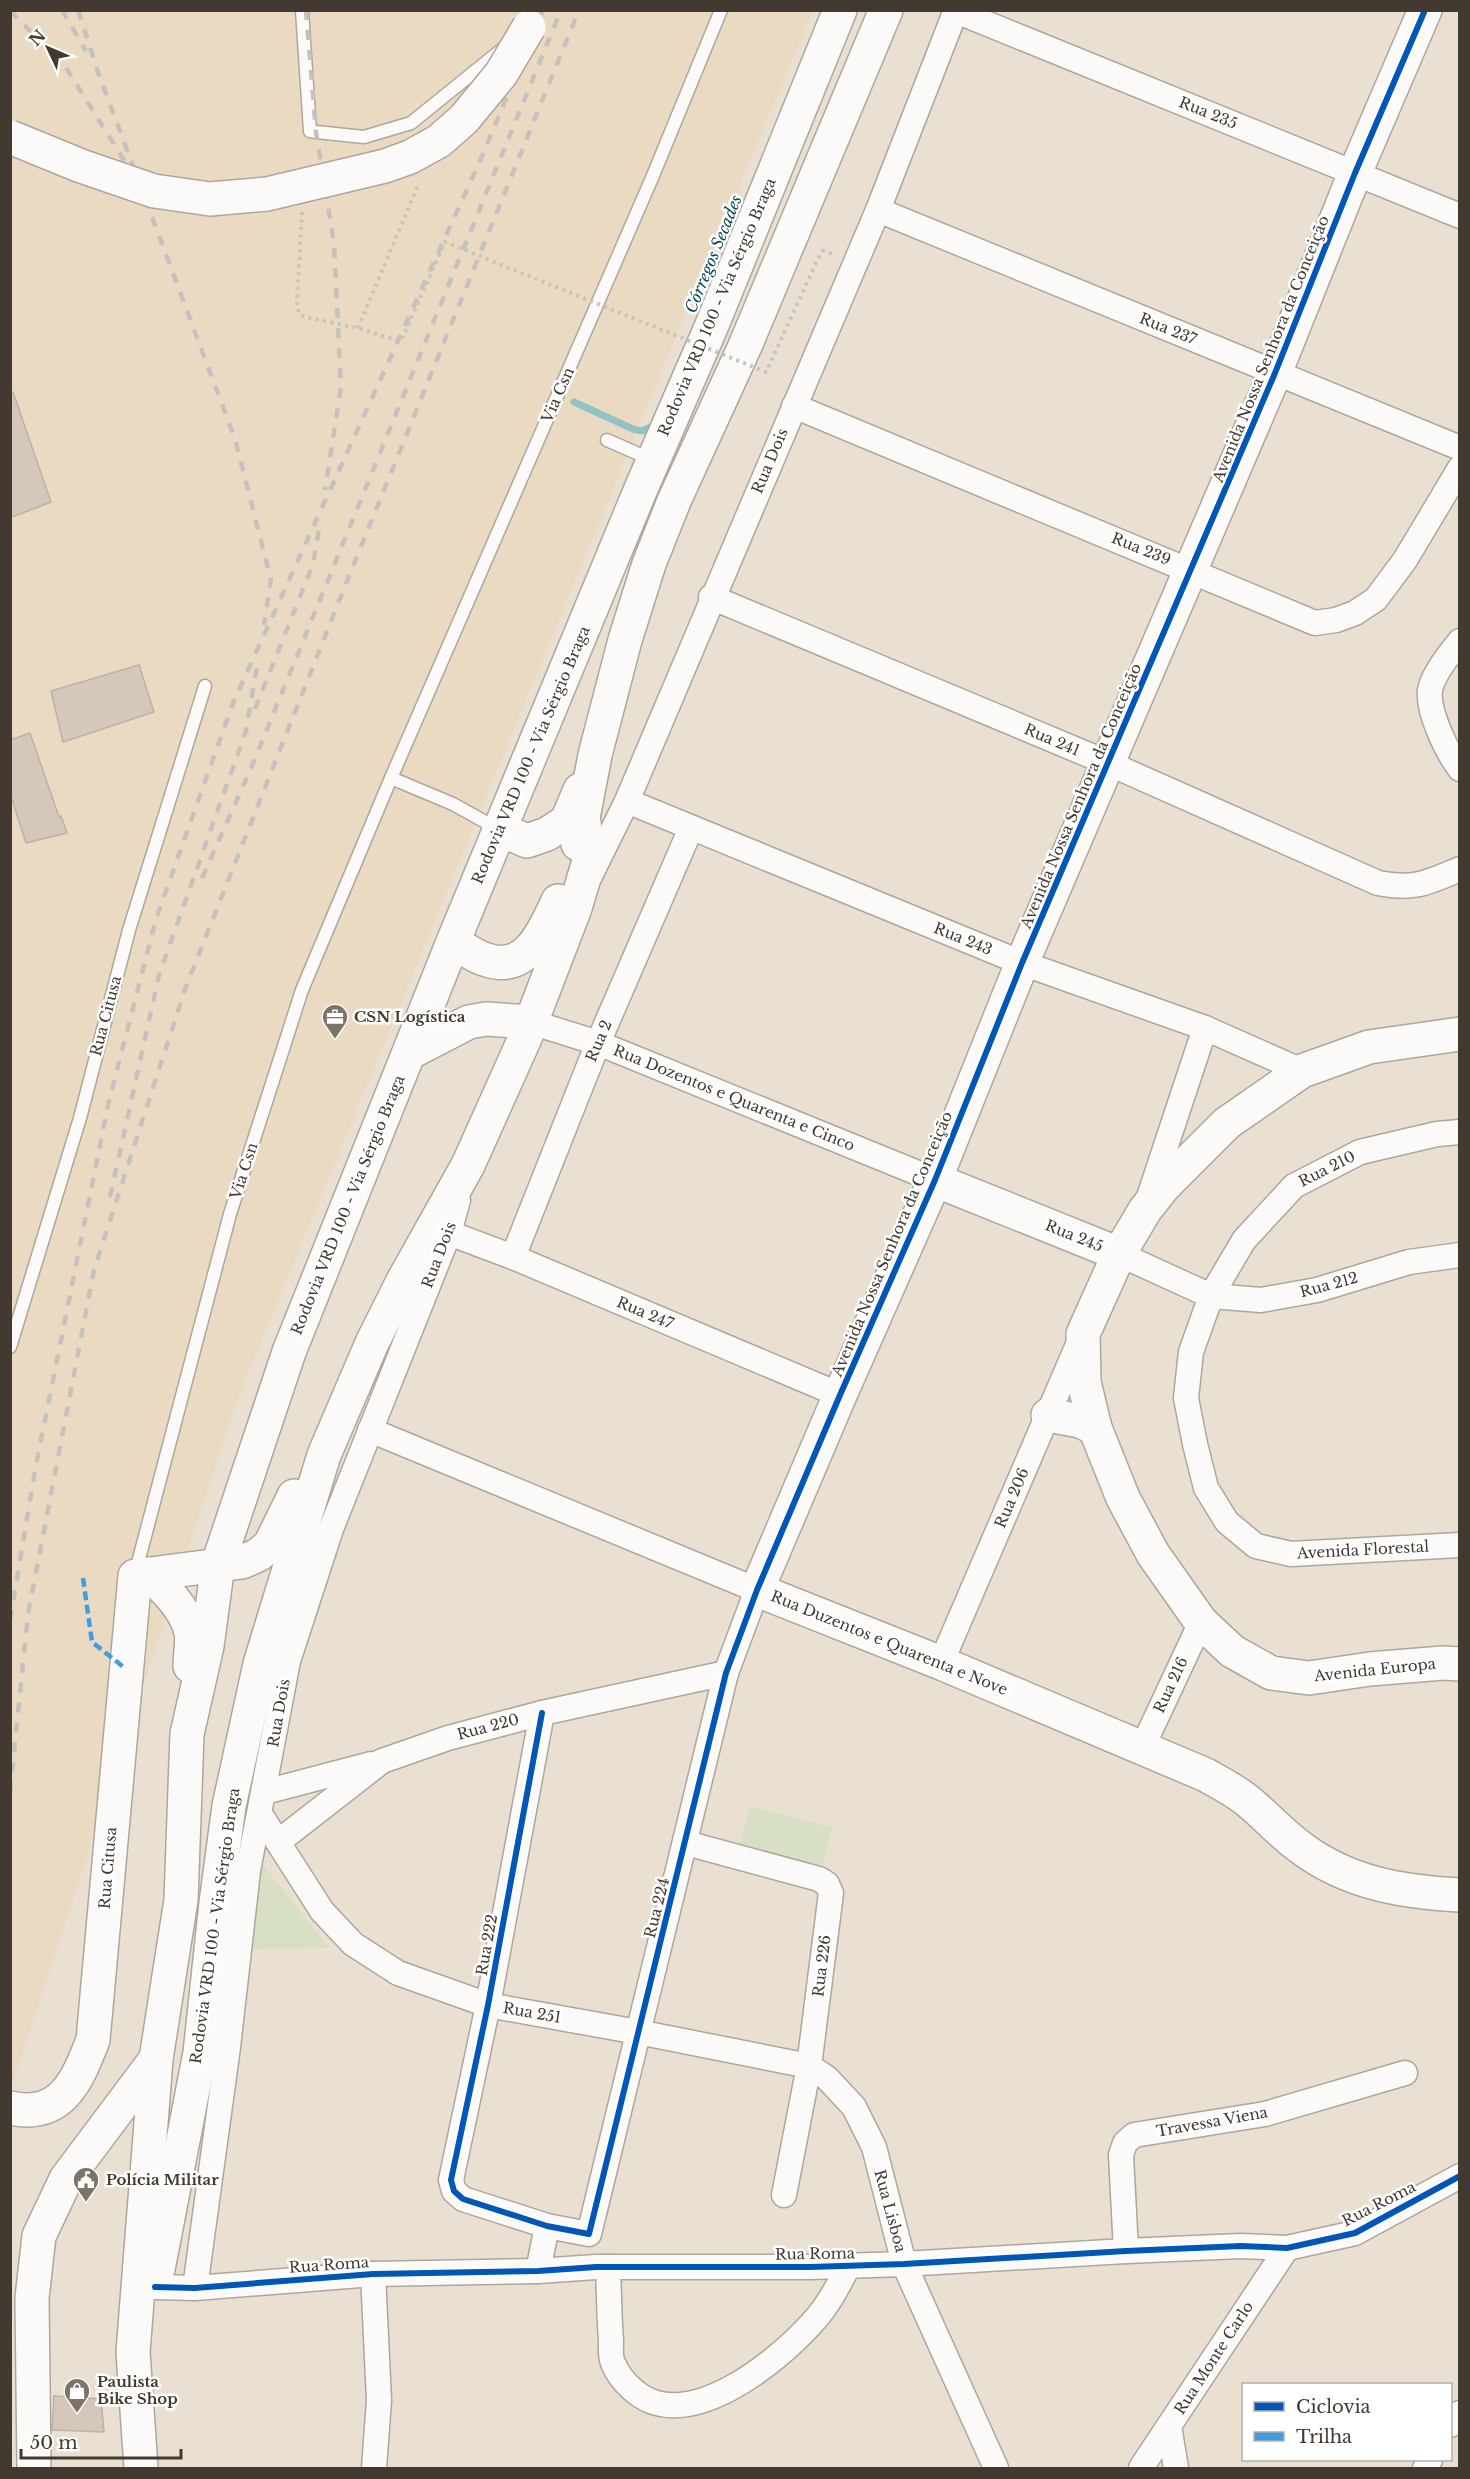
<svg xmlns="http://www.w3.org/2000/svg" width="1470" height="2479" viewBox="0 0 1470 2479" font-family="'Libre Baskerville',serif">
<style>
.built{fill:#ebdac2}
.green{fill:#d7dfc5}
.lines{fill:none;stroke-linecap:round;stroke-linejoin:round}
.stream{stroke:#92c2c6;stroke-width:7}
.building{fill:#d5c7ba;stroke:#bcb2a9;stroke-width:1.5}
.lane-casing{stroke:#aea69c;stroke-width:15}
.street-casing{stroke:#aea69c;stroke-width:27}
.secondary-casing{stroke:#aea69c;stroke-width:36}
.path{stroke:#c7c4be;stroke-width:4;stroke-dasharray:3 4.5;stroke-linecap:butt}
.lane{stroke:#fcfaf8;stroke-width:12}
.street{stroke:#fcfaf8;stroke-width:24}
.secondary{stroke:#fcfaf8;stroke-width:33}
.rail{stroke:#c4c1be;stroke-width:4.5;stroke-dasharray:10 10;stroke-linecap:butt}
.secondary-bridge-casing{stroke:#aea69c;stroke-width:36;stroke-linecap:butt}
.path-bridge{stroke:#c7c4be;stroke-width:4;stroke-dasharray:3 4.5;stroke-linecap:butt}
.secondary-bridge{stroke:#fcfaf8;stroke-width:33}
.quiet{stroke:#3f9ee1;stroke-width:4.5;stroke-dasharray:9 4.5;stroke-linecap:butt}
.cycleway-casing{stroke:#fff;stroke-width:10}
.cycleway{stroke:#0057b8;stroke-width:6}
.labels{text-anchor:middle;stroke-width:5;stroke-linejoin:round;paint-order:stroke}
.street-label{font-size:15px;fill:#423a30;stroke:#fff}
.poi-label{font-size:15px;font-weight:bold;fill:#423a30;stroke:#fff;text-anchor:start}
.water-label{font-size:16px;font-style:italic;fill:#074a53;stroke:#fff}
</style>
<rect width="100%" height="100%" fill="#eae0d2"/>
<!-- built -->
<polygon class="built" points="11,11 813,11 663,368 237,1401 11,2089"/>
<!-- green -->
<g class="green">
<polygon points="750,1806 832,1828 821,1871 739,1849"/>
<polygon points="254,1853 329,1948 246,1949"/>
</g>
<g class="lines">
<!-- stream -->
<polyline class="stream" points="574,402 633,429 642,431 655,425"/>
</g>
<!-- building -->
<g class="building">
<polygon points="13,392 51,502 10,518 10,393"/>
<polygon points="139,665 154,712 63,742 51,691"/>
<polygon points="30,733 59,817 61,816 67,833 26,843 10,793 10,740"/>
<polygon points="54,2396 101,2399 104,2432 52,2430"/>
</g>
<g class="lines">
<!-- lane casing -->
<g class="lane-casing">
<g id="lane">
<polyline points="302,10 310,131 316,132 364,137 411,123 505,47"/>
<polyline points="607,440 652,460"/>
<polyline points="391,778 453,804 498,829"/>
<polyline points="10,1347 80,1118 129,930 205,686"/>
<polyline points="135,1574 230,1214 302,990 391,778 652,178 721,10"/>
</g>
</g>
<!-- street casing -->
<g class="street-casing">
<g id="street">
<polyline points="956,11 1460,216"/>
<polyline points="878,210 1460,448"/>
<polyline points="794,406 1315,623 1336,620 1355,613 1376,599 1405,560 1460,468"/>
<path d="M711,597L1108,763L1378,883C1415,890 1426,883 1460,869"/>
<path d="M1460,641C1450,653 1433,674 1430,690C1427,711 1447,752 1460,769"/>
<polyline points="627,801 1022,963 1205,1028 1302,1071"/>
<polyline points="590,876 627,801 878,210 956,10"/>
<polyline points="531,1022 598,1043 935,1180"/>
<polyline points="1460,1132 1437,1134 1360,1152 1294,1186 1244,1240 1211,1296 1191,1352 1186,1398 1195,1444 1206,1488 1227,1522 1256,1546 1291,1554 1460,1545"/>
<polyline points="1148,1200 1205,1028"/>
<polyline points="449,1233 513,1257 840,1395"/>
<polyline points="1119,1254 1211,1296 1261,1300 1317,1290 1409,1262 1460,1255"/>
<polyline points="513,1257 598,1043 691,828"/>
<polyline points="370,1430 757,1590 726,1673 589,2234 547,2226 463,2199 454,2191 451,2180 488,2005 542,1713"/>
<polyline points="941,1663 1080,1340"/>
<polyline points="1142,1748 1201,1622"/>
<polyline points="265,1792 371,1764"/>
<polyline points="260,1814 322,1911 353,1944 398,1973 488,2005 638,2032 809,2066 827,2078 854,2107 874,2147 904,2264 996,2468"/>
<polyline points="278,1842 382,1761 448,1738 542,1713 726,1673"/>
<polyline points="686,1843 819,1879 827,1884 831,1893 809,2066 784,2195"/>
<polyline points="1126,2251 1121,2155 1125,2143 1134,2135 1265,2114 1405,2073"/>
<path d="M608,2267C609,2291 609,2316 611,2340C611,2347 610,2357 613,2363C617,2373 624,2382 632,2389C684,2438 775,2364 812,2323C828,2306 838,2286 849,2265"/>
<polyline points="538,2271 547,2226"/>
<polyline points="373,2274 379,2400 374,2468"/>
<polyline points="155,2287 195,2288 373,2274 538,2271 596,2267 810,2267 904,2264 1126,2251 1241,2246 1287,2248 1355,2233 1460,2176"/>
<polyline points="195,2288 228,2047 248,1871 288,1661 331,1529 449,1233 458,1200"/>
<polyline points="1450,2425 1460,2413"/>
<polyline points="1169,2426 1176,2468"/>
<polyline points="1141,2468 1287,2248"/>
<polyline points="1425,2468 1430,2460"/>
</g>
</g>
<!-- secondary casing -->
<g class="secondary-casing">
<g id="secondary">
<path d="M1425,10L1355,173L1275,373L1022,963L935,1180L840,1395L757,1590L941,1663L1206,1775C1220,1783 1236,1791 1249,1802C1266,1816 1282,1834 1300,1847C1347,1883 1402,1892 1460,1895"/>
<polyline points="499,829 527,841 547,834 567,821 580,790"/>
<polyline points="578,844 595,755 625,640 649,564 674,501 745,346 886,10"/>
<path d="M453,942C464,948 475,957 487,960C527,973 544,931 558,901"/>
<polyline points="1460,1034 1369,1047 1302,1071 1227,1123 1164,1186 1145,1210 1119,1254 1083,1334 1084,1382 1095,1428 1123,1498 1153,1554 1201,1622 1232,1651 1271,1673 1309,1678 1370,1669 1443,1663 1460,1664"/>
<polyline points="409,1053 469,1022 486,1019 531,1022"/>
<polyline points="935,1180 1119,1254"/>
<polyline points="1048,1415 1080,1421 1095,1428"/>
<path d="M149,1574C166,1590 185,1608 191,1632C193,1642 190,1655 190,1666"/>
<path d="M10,2108C62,2119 77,2081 93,2040L135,1576L242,1562L258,1555L270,1545L294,1496"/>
<polyline points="158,2269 200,2053 216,1903 229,1806 260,1664 324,1455 372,1343 403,1281 468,1165 525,1038 575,908 589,861 584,822"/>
<polyline points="34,2468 32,2298 39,2236 66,2179 156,2059"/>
<polyline points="141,2468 133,2352 156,2059 181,1900 187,1734 207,1646 218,1564 289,1352 453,942 640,491 712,325 840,10"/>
</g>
</g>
<!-- path -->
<g class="path">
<polyline points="822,250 835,255"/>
<polyline points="358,328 419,183"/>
</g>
<!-- lane -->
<use href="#lane" class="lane"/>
<!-- street -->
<use href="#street" class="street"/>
<!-- secondary -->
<use href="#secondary" class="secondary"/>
<!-- rail -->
<g class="rail">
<polyline points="62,10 86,51"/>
<polyline points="78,10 99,75 235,439 271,580 264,625"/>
<polyline points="306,10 316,132 334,244 341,387 325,490"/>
<polyline points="10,11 63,63 127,165"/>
<polyline points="255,709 313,564 320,523"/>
<polyline points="202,878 252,766 561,10"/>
<polyline points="110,1197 159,975 246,731 258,660"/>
<polyline points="10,1620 36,1465 108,1105 156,919 233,703 480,161 543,10"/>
<polyline points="10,1792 28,1614 94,1270 185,989 347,581 579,10"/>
</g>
<!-- secondary-bridge casing -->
<g class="secondary-bridge-casing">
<polyline id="secondary-bridge" points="10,137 81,166 154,191 210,199 267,194 385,166 410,157 439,141 464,119 501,74 529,27"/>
</g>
<!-- path-bridge -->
<polyline class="path-bridge" points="302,212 297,303 299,314 305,317 358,328 399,341 402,339 445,242 766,372 822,250"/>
<!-- secondary-bridge -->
<use href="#secondary-bridge" class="secondary-bridge"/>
<!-- quiet -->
<polyline class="quiet" points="83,1578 92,1642 126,1669"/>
<!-- cycleway casing -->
<g class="cycleway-casing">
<g id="cycleway">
<polyline points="542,1713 488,2005 451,2180 454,2191 463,2199 547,2226 589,2234 726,1673 757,1590 840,1395 935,1180 1022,963 1275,373 1355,173 1425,10"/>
<polyline points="155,2287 195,2288 373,2274 538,2271 596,2267 810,2267 904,2264 1126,2251 1241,2246 1287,2248 1355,2233 1460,2176"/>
</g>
</g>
<!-- cycleway -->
<use href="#cycleway" class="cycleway"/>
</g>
<!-- icons -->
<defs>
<g id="office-pin" transform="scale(1.35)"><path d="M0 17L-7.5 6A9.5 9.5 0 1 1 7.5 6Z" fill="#7d7469" stroke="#fff"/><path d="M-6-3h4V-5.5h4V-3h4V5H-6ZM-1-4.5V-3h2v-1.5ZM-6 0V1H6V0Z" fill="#fff"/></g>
<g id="civic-pin" transform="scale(1.35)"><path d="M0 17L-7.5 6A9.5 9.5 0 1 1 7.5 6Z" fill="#7d7469" stroke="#fff"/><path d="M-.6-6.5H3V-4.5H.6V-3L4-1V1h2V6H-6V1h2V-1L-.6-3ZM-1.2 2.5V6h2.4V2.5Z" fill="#fff"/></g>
<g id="shop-pin" transform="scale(1.35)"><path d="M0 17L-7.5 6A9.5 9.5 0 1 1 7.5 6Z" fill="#7d7469" stroke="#fff"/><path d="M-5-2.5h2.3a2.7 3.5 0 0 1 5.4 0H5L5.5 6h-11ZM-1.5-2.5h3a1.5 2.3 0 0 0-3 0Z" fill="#fff"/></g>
</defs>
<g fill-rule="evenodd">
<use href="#office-pin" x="335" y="1017"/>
<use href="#civic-pin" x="86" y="2180"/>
<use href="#shop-pin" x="77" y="2391"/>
</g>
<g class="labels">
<!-- street labels -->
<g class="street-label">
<text transform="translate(1208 113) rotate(22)" y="5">Rua 235</text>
<text transform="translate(717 307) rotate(-67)" y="5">Rodovia VRD 100 - Via Sérgio Braga</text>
<text transform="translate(1168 329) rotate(22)" y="5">Rua 237</text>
<text transform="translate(1271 349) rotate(-68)" y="5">Avenida Nossa Senhora da Conceição</text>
<text transform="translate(558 395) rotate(-66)" y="5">Via Csn</text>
<text transform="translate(770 461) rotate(-67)" y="5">Rua Dois</text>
<text transform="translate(1141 549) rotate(22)" y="5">Rua 239</text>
<text transform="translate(1052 740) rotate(23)" y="5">Rua 241</text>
<text transform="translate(531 755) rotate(-67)" y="5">Rodovia VRD 100 - Via Sérgio Braga</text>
<text transform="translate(1081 796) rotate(-67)" y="5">Avenida Nossa Senhora da Conceição</text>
<text transform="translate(963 939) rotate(22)" y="5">Rua 243</text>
<text transform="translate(106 1016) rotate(-75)" y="5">Rua Citusa</text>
<text transform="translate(599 1041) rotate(-67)" y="5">Rua 2</text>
<text transform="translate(734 1098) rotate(22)" y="5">Rua Dozentos e Quarenta e Cinco</text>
<text transform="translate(1327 1169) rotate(-27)" y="5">Rua 210</text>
<text transform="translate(244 1171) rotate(-72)" y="5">Via Csn</text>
<text transform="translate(348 1205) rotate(-68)" y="5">Rodovia VRD 100 - Via Sérgio Braga</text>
<text transform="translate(1074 1236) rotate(22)" y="5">Rua 245</text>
<text transform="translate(892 1244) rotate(-67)" y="5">Avenida Nossa Senhora da Conceição</text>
<text transform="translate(439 1255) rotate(-69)" y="5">Rua Dois</text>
<text transform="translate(1329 1285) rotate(-15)" y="5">Rua 212</text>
<text transform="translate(645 1313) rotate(23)" y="5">Rua 247</text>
<text transform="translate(1012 1498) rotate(-67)" y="5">Rua 206</text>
<text transform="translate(1363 1550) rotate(-3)" y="5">Avenida Florestal</text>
<text transform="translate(889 1643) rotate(22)" y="5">Rua Duzentos e Quarenta e Nove</text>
<text transform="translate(1375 1670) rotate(-6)" y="5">Avenida Europa</text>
<text transform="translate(1171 1685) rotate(-65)" y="5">Rua 216</text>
<text transform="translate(279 1713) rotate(-80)" y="5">Rua Dois</text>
<text transform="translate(488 1727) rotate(-15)" y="5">Rua 220</text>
<text transform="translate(108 1868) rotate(-85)" y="5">Rua Citusa</text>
<text transform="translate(657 1908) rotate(-76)" y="5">Rua 224</text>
<text transform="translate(215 1926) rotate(-82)" y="5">Rodovia VRD 100 - Via Sérgio Braga</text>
<text transform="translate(487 1945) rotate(-80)" y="5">Rua 222</text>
<text transform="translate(822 1966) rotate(-83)" y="5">Rua 226</text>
<text transform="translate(532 2013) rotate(10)" y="5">Rua 251</text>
<text transform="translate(1212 2122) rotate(-10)" y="5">Travessa Viena</text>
<text transform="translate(1379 2204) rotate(-27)" y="5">Rua Roma</text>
<text transform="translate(890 2211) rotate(75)" y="5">Rua Lisboa</text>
<text transform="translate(815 2254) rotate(-1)" y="5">Rua Roma</text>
<text transform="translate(329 2265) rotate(-4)" y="5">Rua Roma</text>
<text transform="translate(1214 2358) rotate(-57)" y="5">Rua Monte Carlo</text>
</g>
<!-- poi labels -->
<g class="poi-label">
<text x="354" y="1022">CSN Logística</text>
<text x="106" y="2185">Polícia Militar</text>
<text x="97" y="2387">Paulista<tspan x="97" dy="17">Bike Shop</tspan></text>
</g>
<!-- water labels -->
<g class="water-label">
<text transform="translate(713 254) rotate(-68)" y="6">Córregos Secades</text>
</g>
</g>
<!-- border -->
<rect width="1470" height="2479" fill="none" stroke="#423a30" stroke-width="24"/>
<!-- legend -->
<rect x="1242" y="2383" width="210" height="78" fill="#ffffff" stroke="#b3b0ac" stroke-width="1.5"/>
<rect x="1254" y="2402" width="30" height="9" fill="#0057b8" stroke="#b3b0ac" stroke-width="1.5"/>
<text x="1296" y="2413" font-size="18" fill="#423a30">Ciclovia</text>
<rect x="1254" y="2432" width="30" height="9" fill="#3f9ee1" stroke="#b3b0ac" stroke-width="1.5"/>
<text x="1296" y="2443" font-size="18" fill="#423a30">Trilha</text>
<!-- north arrow -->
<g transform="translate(48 48) rotate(314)" stroke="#ffffff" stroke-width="4.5" paint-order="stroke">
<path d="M0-4.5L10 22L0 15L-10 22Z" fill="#423a30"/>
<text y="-9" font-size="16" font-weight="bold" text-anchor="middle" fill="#423a30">N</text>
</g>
<!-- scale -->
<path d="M21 2449v9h160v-9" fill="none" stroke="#423a30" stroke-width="3"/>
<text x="30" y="2449" font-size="18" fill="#423a30" stroke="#ffffff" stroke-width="4.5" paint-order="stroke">50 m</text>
</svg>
